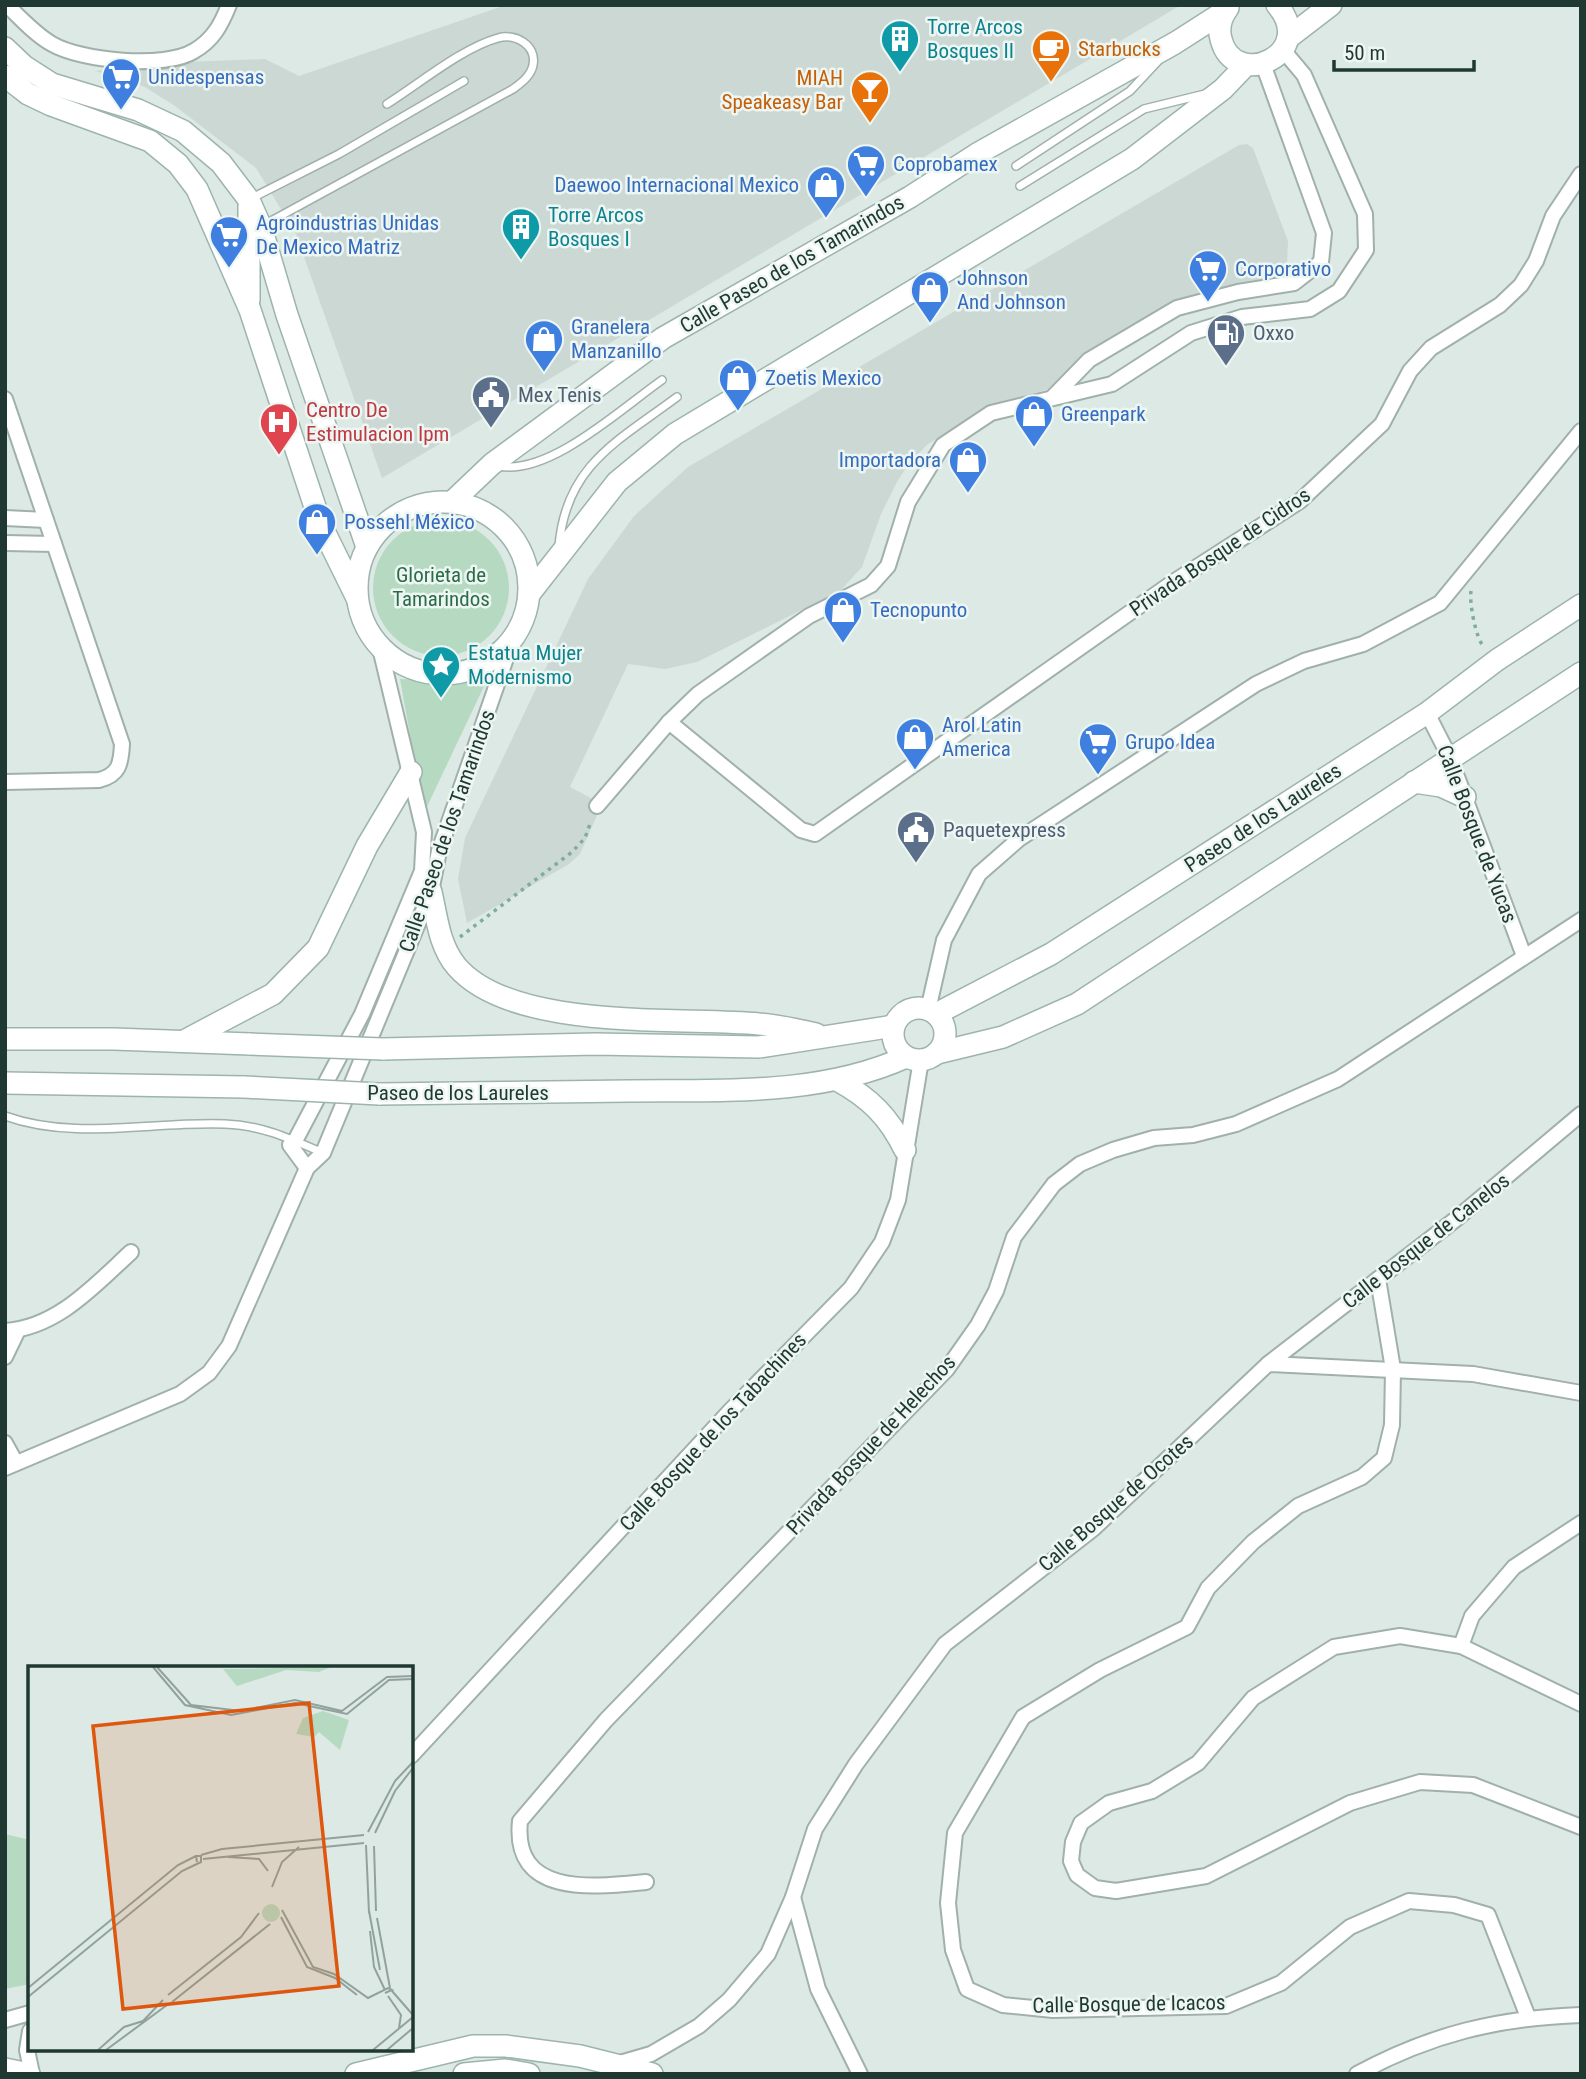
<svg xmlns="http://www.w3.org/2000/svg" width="1586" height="2079" viewBox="0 0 1586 2079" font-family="'Roboto Condensed',sans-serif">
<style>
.built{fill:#ccd8d3}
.green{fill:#b6dac1}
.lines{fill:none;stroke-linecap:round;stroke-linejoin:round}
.lane-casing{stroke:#a0b0ab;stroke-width:10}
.street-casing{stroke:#a0b0ab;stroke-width:18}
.secondary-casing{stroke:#9db4ad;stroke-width:24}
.path{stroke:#7eaca0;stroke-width:3.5;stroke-dasharray:3.5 5;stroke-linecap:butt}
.lane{stroke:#fff;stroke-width:7}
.street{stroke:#fff;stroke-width:14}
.secondary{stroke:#fff;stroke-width:21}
.secondary-bridge-casing{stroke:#9db4ad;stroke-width:24;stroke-linecap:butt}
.secondary-bridge{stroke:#fff;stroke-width:21}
.labels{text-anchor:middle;stroke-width:5;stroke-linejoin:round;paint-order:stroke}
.culture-label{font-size:21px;fill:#0d838f;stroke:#edf6f2;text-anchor:start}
.food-label{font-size:21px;fill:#c56008;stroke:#edf6f2;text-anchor:start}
.shop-label{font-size:21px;fill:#366cbe;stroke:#edf6f2;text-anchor:start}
.street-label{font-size:21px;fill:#1f3832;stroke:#edf6f2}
.service-label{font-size:21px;fill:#4e5e75;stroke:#edf6f2;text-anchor:start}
.health-label{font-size:21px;fill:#be3a42;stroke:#edf6f2;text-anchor:start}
.park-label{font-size:21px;fill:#2b6d48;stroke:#edf6f2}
.inset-road{fill:none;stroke:#91a29d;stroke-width:2}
.view{fill:#de570e;fill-opacity:0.15;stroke:#de570e;stroke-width:3.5}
.inset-edge{fill:none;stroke:#1f3832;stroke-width:3.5}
</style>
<rect width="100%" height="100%" fill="#dde9e4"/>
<!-- built -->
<g class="built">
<polygon points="506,5 1181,5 382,478 296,234 256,168 175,106 145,87 95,71 160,63 265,59 299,76"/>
<polygon points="1247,144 1253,148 1288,241 1287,266 1278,278 1271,283 1215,291 1097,362 1080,380 1013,399 982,411 928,444 910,462 898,480 881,514 862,567 840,591 697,662 665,669 628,664 570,787 602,804 580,854 569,864 467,923 458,879 465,838 588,579 634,516 688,467 1239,145"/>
</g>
<!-- green -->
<g class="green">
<circle cx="441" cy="588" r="68"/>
<polygon points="400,679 486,682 424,813"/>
<polygon points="5,1834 30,1840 30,1984 5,1989"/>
</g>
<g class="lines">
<!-- lane casing -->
<g class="lane-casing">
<g id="lane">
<polyline points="1016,166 1130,91 1158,61"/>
<polyline points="1020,186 1144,109 1205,94"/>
<polyline points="250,199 339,154 464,81"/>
<path d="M262,226L513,89C521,83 531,76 533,65C537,45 515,33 498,38C462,48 419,84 387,104"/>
<path d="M499,466C549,476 622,408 662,380"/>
<path d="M559,546C566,465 618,441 677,397"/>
<path d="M5,1116C74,1141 153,1121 225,1124C261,1125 291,1139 323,1153"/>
</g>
</g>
<!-- street casing -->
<g class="street-casing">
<g id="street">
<path d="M7,5C20,18 36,35 52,44C81,61 165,69 194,51C213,40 221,25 229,5"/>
<polyline points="1053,397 1089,360 1177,308 1238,292 1294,283 1321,262 1324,233 1263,64"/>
<path d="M5,399L122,744C121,764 119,775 99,780L5,782"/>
<polyline points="5,518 46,520"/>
<polyline points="5,543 54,544"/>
<polyline points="1427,713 1450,758 1524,956"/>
<polyline points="669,722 801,830 815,834 1172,583 1300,501 1382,424 1410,371 1431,348 1500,305 1521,285 1536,261 1553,216 1581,174"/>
<polyline points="597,806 669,722 698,694 809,616 871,585 888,566 908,502 943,445 991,413 1112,384 1191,333 1242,317 1310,309 1339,291 1366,250 1365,214 1304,75 1283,50"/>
<polyline points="928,1010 944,940 979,874 1019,839 1256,684 1304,661 1363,644 1440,603 1581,431"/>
<polyline points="307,1168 290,1145 295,1141 362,1014 422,871 424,832 380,648"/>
<polyline points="1378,1279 1393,1369 1392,1425 1384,1458 1362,1477 1298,1506 1253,1542 1208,1588 1187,1627 1100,1670 1023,1717 955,1833 948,1903 953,1950 967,1989 1003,2005 1053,2010 1226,2006 1281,1983 1350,1927 1409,1901 1454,1905 1488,1915 1528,2017"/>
<path d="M5,1331C57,1328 95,1285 131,1252"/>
<polyline points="5,1357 18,1330"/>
<polyline points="1268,1364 1456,1219 1581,1114"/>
<polyline points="5,1443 16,1463"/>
<polyline points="5,1468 180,1394 209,1373 229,1346 307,1168 323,1153 431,892 439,851 512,641"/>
<polyline points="1461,1646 1472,1616 1514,1567 1581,1523"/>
<polyline points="1581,1704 1461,1646 1400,1636 1334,1647 1253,1698 1198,1763 1152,1791 1109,1803 1081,1823 1073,1842 1071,1861 1077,1875 1095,1888 1116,1891 1206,1876 1350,1803 1420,1782 1473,1785 1581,1827"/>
<polyline points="411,1756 729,1412 851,1288 882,1242 898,1200 921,1060"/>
<path d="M646,1882C595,1887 512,1898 520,1821L606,1720L947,1369L978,1325L996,1291L1014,1237L1054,1184L1080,1164L1113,1150L1154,1138L1193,1135L1236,1124L1338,1079L1581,920"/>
<polyline points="793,1897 818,1989 860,2074"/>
<polyline points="5,2020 30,2013"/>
<polyline points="30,2031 27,2050 32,2074"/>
<polyline points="620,2063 651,2054 699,2026 729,2000 768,1954 793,1897 815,1829 856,1764 945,1644 1093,1529 1268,1364 1473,1374 1581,1393"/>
<path d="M1357,2074C1431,2034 1497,2018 1581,2015"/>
</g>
</g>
<!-- secondary casing -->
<g class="secondary-casing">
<g id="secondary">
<path d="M1228,8C1221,17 1218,28 1221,39C1234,92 1319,54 1277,5"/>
<polyline points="1288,38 1331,5"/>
<polyline points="5,48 24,66 52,84 138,110 183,131 221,163 249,200 261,227 287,315 367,547"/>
<polyline points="5,76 28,94 51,105 150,141 178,164 197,189 250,310 321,525 357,598"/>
<polyline points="249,206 249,300"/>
<polyline points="452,502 492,464 663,338 910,197 977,154 1175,43 1225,11"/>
<circle cx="443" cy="588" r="86"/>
<polyline points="530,593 617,482 675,434 1132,159 1223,89 1246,65"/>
<polyline points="1414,782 1441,786 1465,797"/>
<path d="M431,892C437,918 439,946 457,967C513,1031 678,1017 759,1024C778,1025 797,1030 816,1034"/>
<circle cx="919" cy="1034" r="26"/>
<polyline points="936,1014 1051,954 1427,713 1497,660 1581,605"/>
<polyline points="5,1039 114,1039 250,1044"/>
<polyline points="184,1041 273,994 318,948 367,846 411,772"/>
<polyline points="383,1049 595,1044 759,1047 894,1026"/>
<polyline points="937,1053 1003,1037 1077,1004 1581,673"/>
<path d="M837,1080C870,1098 889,1117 905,1150"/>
<polyline points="5,1083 244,1087"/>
<path d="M379,1094C462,1093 546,1092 629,1091C721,1090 820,1096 906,1057"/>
<polyline points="5,2069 29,2074"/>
<polyline points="356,2074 473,2046 506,2046 580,2056 652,2074"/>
<polyline points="464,2074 505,2070 529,2074"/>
</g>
</g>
<!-- path -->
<g class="path">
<path d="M1471,591C1469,603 1476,639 1484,647"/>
<polyline points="460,937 572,852 585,838 591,821"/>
</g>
<!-- lane -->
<use href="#lane" class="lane"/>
<!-- street -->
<use href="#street" class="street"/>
<!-- secondary -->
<use href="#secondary" class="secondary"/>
<!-- secondary-bridge casing -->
<g class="secondary-bridge-casing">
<g id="secondary-bridge">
<polyline points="250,1044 383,1049"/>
<polyline points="244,1087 379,1094"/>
</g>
</g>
<!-- secondary-bridge -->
<use href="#secondary-bridge" class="secondary-bridge"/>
</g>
<!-- icons -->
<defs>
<g id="building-pin" transform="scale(2.0125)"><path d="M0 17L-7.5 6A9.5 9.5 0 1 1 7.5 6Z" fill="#0f9aa8" stroke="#edf6f2"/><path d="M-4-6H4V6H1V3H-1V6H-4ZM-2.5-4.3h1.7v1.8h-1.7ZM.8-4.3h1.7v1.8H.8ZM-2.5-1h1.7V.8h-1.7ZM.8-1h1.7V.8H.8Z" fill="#fff"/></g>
<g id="cafe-pin" transform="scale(2.0125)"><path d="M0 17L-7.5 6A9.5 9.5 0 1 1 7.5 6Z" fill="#e8710a" stroke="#edf6f2"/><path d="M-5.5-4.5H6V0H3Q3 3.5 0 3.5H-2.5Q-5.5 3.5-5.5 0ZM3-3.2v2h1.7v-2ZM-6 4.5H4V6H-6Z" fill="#fff"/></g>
<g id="supermarket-pin" transform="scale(2.0125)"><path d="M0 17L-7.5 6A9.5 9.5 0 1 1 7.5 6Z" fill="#3f7fe0" stroke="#edf6f2"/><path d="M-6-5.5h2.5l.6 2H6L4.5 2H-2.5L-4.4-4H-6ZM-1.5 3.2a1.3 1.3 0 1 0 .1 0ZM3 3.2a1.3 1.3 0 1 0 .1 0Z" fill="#fff"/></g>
<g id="bar-pin" transform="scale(2.0125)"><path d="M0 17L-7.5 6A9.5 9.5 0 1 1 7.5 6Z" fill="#e8710a" stroke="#edf6f2"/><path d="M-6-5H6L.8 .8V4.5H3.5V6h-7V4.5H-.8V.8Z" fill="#fff"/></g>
<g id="shop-pin" transform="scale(2.0125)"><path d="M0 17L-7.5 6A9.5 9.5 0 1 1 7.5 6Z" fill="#3f7fe0" stroke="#edf6f2"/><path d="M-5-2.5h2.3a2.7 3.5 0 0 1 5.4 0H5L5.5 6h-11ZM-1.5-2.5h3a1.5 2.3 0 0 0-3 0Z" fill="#fff"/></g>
<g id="fuel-pin" transform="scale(2.0125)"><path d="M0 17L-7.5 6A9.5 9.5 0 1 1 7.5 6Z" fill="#5c6f8a" stroke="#edf6f2"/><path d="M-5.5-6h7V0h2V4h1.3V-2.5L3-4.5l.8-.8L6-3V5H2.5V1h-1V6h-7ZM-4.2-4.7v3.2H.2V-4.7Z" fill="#fff"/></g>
<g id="civic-pin" transform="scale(2.0125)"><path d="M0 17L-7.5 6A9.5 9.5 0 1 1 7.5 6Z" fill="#5c6f8a" stroke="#edf6f2"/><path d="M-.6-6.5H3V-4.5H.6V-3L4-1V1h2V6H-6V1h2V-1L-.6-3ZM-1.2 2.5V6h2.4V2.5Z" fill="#fff"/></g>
<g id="hospital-pin" transform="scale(2.0125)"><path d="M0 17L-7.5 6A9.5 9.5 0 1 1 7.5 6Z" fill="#e0444e" stroke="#edf6f2"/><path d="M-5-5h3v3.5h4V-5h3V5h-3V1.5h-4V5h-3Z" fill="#fff"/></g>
<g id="sight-pin" transform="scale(2.0125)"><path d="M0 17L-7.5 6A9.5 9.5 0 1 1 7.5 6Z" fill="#0f9aa8" stroke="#edf6f2"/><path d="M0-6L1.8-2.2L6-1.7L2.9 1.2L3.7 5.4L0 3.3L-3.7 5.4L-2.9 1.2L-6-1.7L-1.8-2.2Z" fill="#fff"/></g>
</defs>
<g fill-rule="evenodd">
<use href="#building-pin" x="900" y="39"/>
<use href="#cafe-pin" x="1051" y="49"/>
<use href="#supermarket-pin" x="121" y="77"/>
<use href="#bar-pin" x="870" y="90"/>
<use href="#supermarket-pin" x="866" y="164"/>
<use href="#shop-pin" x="826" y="185"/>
<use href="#building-pin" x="521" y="227"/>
<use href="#supermarket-pin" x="229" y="235"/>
<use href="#supermarket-pin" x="1208" y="269"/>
<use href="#shop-pin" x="930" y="290"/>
<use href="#fuel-pin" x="1226" y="333"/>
<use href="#shop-pin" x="544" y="339"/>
<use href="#shop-pin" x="738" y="378"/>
<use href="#civic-pin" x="491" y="395"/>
<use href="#shop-pin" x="1034" y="414"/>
<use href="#hospital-pin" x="279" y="422"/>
<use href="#shop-pin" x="968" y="460"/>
<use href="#shop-pin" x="317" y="522"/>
<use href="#shop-pin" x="843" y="610"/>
<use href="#sight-pin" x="441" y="665"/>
<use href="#shop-pin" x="915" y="737"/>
<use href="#supermarket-pin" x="1098" y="742"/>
<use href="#civic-pin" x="916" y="830"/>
</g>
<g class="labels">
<!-- culture labels -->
<g class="culture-label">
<text x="927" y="34">Torre Arcos<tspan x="927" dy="24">Bosques II</tspan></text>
<text x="548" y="222">Torre Arcos<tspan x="548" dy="24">Bosques I</tspan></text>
<text x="468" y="660">Estatua Mujer<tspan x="468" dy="24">Modernismo</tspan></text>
</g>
<!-- food labels -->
<g class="food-label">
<text x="1078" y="56">Starbucks</text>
<text x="843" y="85" text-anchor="end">MIAH<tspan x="843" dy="24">Speakeasy Bar</tspan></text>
</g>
<!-- shop labels -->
<g class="shop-label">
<text x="148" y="84">Unidespensas</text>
<text x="893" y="171">Coprobamex</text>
<text x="799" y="192" text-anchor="end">Daewoo Internacional Mexico</text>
<text x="256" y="230">Agroindustrias Unidas<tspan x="256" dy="24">De Mexico Matriz</tspan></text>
<text x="1235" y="276">Corporativo</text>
<text x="957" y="285">Johnson<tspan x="957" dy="24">And Johnson</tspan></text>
<text x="571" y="334">Granelera<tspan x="571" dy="24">Manzanillo</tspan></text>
<text x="765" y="385">Zoetis Mexico</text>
<text x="1061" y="421">Greenpark</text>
<text x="941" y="467" text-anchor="end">Importadora</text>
<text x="344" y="529">Possehl México</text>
<text x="870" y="617">Tecnopunto</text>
<text x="942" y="732">Arol Latin<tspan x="942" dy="24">America</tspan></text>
<text x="1125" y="749">Grupo Idea</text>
</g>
<!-- street labels -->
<g class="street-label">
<text transform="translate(792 264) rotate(-30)" y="7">Calle Paseo de los Tamarindos</text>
<text transform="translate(1220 552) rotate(-34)" y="7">Privada Bosque de Cidros</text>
<text transform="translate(1263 818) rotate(-33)" y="7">Paseo de los Laureles</text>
<text transform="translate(447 831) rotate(-71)" y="7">Calle Paseo de los Tamarindos</text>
<text transform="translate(1477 834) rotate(69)" y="7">Calle Bosque de Yucas</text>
<text x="458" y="1100">Paseo de los Laureles</text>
<text transform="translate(1426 1241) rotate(-38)" y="7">Calle Bosque de Canelos</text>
<text transform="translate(713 1432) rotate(-47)" y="7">Calle Bosque de los Tabachines</text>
<text transform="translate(871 1445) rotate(-47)" y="7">Privada Bosque de Helechos</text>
<text transform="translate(1116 1503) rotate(-41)" y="7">Calle Bosque de Ocotes</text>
<text transform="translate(1129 2004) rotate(-1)" y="7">Calle Bosque de Icacos</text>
</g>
<!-- service labels -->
<g class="service-label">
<text x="1253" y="340">Oxxo</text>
<text x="518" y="402">Mex Tenis</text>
<text x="943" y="837">Paquetexpress</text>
</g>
<!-- health labels -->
<g class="health-label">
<text x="306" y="417">Centro De<tspan x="306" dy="24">Estimulacion Ipm</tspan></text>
</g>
<!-- park labels -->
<g class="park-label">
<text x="441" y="582">Glorieta de<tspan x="441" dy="24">Tamarindos</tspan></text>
</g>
</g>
<!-- overview -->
<g transform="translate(28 1666)">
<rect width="385" height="385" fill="#dde9e4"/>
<path d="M303,1L291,6L258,4L209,20L195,3ZM295,45L321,54L312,84L291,66L286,71L268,68L275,52ZM234 247a9 9 0 1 1 18 0a9 9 0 1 1-18 0Z" fill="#b6dac1"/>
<path class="inset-road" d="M125,1L157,39L203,49L267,37L319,48L361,14L385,13M129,1L163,39L213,45L267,34L314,45L359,11L385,10M340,166L367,115L385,96M347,167L367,125L385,102M338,179L341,247M346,180L348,245M173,189L194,183L336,169M200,191L231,193L240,205M175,193L336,177M244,221L254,196L271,181M254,244L285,301L306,308L340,332L360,322L364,324L357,327M341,245L352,304M253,251L279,301L307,312L329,329M349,252L362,322M342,265L346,301L357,324M0,322L150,199L168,190M364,325L385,349M140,329L213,271L231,247M360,330L373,349L371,362M0,331L154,205L173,196V190H168L169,196M144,336L242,258M70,384L96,361L115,355L135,334M78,384L139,339M345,384L385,351M359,384L385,362"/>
<path class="view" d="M281,37L311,320L95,343L65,60Z"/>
<rect width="385" height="385" class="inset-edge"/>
</g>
<!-- border -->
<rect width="1586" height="2079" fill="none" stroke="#1f3832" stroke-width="14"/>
<!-- scale -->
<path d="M1334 60v10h140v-10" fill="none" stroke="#1f3832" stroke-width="3.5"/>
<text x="1344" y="60" font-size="21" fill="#1f3832" stroke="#edf6f2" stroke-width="5" paint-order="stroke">50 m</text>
</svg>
